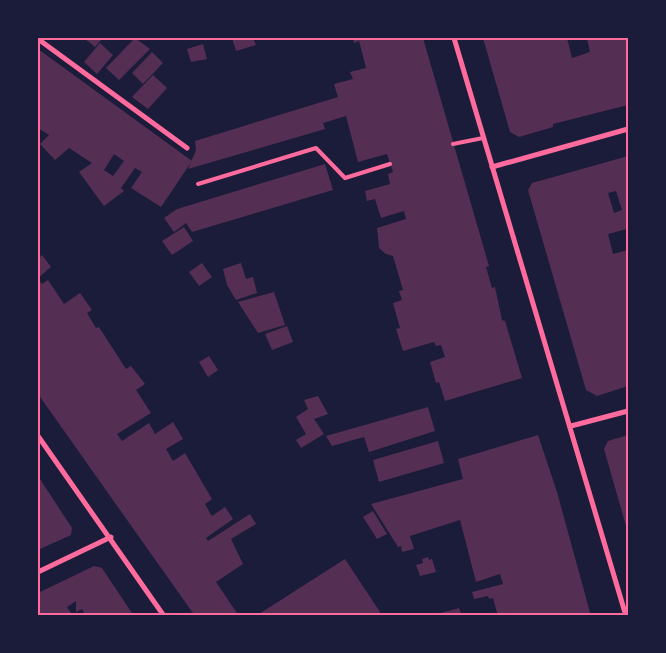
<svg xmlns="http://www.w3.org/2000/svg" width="666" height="653" viewBox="0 0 666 653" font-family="Manrope,sans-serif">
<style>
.building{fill:#542f53;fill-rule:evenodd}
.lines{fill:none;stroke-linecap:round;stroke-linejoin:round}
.service{stroke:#ff6b9d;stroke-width:4}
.minor{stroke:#ff6b9d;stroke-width:5}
.neatline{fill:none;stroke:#ff6b9d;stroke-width:2}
</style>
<rect width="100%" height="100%" fill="#1b1b3a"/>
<!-- building -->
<g class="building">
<polygon points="84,38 103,38 95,47"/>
<polygon points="135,38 150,49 119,80 106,68"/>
<polygon points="232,38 253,38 256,45 236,51"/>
<polygon points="353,38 423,38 489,266 486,267 492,288 495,287 502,320 505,321 522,378 445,401 439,382 436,383 430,362 445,357 441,345 436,346 434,342 403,351 396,329 400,328 393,303 402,300 399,291 403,290 393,256 386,254 379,248 377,228 406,219 404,211 381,218 375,199 367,201 365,191 390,184 388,174 393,172 387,154 358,162 346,116 323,123 325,129 188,169 196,150 195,141 338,97 334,84 353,79 350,72 366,68 359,41 354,43"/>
<polygon points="483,38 567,38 572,58 590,52 587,39 628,38 628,105 553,124 553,127 519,137 510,132"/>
<polygon points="100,43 113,55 97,74 84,62"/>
<polygon points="203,44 207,59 191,62 187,49"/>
<path d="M38,49L192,161L161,207L131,188L142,172L135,168L121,188L124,191L104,206L79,172L92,163L69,148L55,160L40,144L49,135L38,128ZM114,154L124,161L113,176L104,170Z"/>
<polygon points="152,52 163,63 143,84 132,73"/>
<polygon points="153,75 167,88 148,109 132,97"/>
<path d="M628,156V233L627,229L608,234L613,254L628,250V290L626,291L628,299V386L597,396L586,390L528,190L532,183ZM616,191L622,210L614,213L608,193Z"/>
<polygon points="325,164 333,190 192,232 186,223 174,232 164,218 177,209"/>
<polygon points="184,227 193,241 172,255 162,241"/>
<polygon points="42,255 51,267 38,278 38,259"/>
<polygon points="202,263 212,277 199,286 189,272"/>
<polygon points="241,263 246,279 253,277 257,293 236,300 227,285 223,269"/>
<polygon points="38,279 42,284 48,280 64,304 80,293 92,310 87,313 96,328 99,327 126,369 131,366 145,384 136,390 151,413 117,434 122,441 149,423 155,434 173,422 183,439 166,449 173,461 185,453 212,499 205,504 210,513 212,516 225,507 233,519 206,538 208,541 250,514 256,524 231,539 243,564 216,582 239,616 195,616 38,394"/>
<polygon points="274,292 285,325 258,333 238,302"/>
<polygon points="287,326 293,342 272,350 265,334"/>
<polygon points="209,356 218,370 208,377 199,362"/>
<polygon points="318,396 328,414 314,419 324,434 301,448 296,440 306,434 296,417 308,409 304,400"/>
<polygon points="428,407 435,431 369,452 364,437 332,446 326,436"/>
<polygon points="538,435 557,492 591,616 498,616 493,598 489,599 488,596 474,599 472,592 503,584 500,574 476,582 460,520 410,536 414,549 402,552 401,546 398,547 371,504 463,479 458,459"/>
<polygon points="628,435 628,533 604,449 608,441"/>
<polygon points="438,441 444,463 379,482 373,460"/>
<polygon points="38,476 72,528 71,535 38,550"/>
<polygon points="373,511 387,534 377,539 363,517"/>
<polygon points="428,557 429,560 432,559 436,572 420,576 416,565 423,563 422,559"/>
<polygon points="345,559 380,612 378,616 260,616 259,614"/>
<polygon points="94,566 102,568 134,616 86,616 82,609 76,612 76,601 67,607 73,616 38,616 38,593"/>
<polygon points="459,608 462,616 442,616 441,613"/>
</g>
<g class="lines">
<!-- service -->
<g class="service">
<polyline points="453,144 483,138"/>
<polyline points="198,184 316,148 345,178 390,164"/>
</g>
<!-- minor -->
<g class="minor">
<polyline points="454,38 626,616"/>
<polyline points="38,39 187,148"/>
<polyline points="492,167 628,129"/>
<polyline points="571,426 628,411"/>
<polyline points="38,436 164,616"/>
<polyline points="38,572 111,537"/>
</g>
</g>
<!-- border -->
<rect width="666" height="653" fill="none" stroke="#1b1b3a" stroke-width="78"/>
<rect x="39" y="39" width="588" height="575" class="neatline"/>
</svg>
